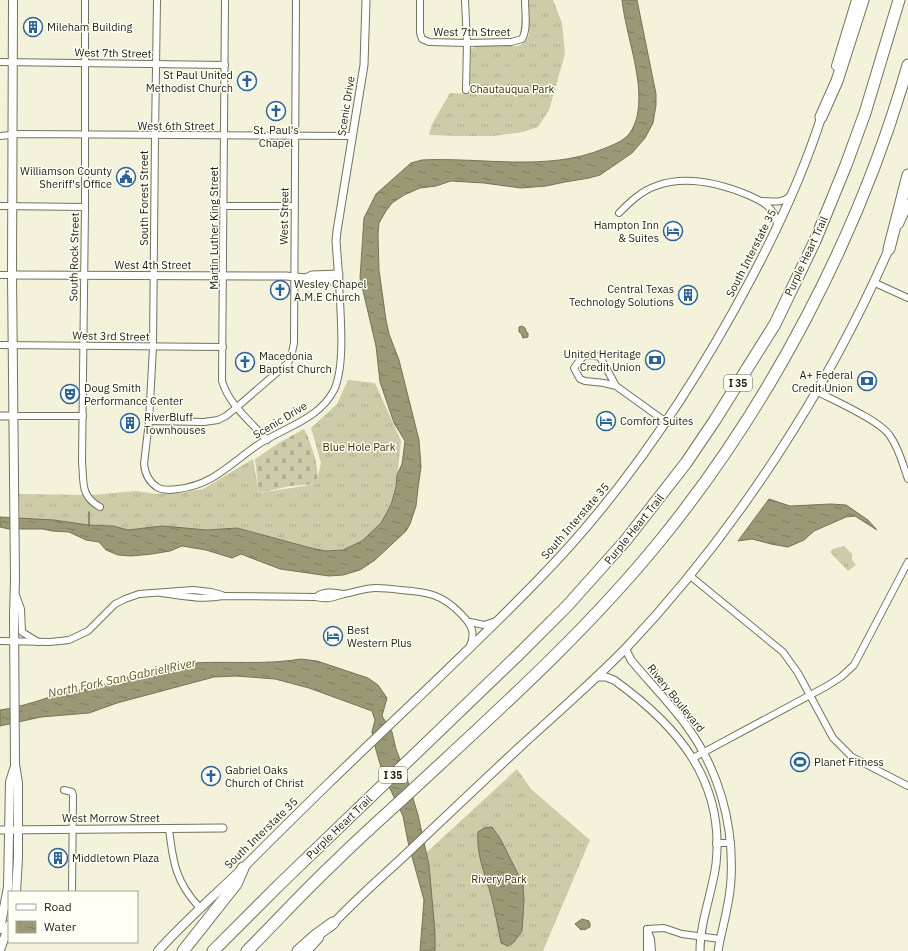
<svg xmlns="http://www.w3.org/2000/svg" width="908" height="951" viewBox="0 0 908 951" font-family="'IBM Plex Sans',sans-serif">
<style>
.grass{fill:url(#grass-tufts)}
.cemetery{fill:url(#cemetery-stones)}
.garden{fill:#cdcba8}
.water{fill:url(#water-ripples);stroke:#767358}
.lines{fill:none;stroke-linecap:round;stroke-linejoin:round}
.stream{stroke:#767358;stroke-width:1.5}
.minor-casing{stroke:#74735e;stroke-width:8}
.tertiary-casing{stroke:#74735e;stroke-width:9}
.secondary-casing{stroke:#74735e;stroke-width:10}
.motorway-casing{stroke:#74735e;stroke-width:13}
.minor{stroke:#fff;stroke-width:6}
.tertiary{stroke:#fff;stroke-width:7}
.secondary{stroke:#fff;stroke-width:8}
.motorway{stroke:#fff;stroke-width:11}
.labels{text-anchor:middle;stroke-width:3;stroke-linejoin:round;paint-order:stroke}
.shield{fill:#fffff5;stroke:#626158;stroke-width:1}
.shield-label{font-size:10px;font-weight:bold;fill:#1e1d14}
.poi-label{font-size:11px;fill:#1e1d14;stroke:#fffff5;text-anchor:start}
.street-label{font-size:11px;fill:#1e1d14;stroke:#fffff5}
.park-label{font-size:11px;fill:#353102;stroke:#fffff5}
.water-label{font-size:12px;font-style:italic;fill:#5e591d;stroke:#fffff5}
</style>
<defs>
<pattern id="grass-tufts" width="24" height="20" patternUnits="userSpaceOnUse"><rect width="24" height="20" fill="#cdcba8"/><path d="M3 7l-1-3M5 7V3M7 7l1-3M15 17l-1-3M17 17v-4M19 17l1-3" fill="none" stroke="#b0ae90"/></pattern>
<pattern id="cemetery-stones" width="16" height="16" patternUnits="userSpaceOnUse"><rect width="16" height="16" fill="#cdcba8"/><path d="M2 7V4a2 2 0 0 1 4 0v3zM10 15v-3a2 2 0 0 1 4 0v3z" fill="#b0ae90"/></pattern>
<pattern id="water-ripples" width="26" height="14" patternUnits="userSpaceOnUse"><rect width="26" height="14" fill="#9b9875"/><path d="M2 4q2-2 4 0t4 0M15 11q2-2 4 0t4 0" fill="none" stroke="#7e7b5f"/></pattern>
</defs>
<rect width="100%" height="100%" fill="#f4f2da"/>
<!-- grass -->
<g class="grass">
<polygon points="529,0 553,0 562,23 565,54 549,110 538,127 523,132 493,136 459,136 429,135 432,124 450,93 470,94 471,49 476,46 518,46 525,42 529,35"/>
<polygon points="348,380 375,383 401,441 396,487 391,505 381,523 362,541 343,550 325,551 311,548 237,528 207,530 149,528 128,530 113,526 20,523 19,494 91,495 137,491 156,494 180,493 203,489 253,459 259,493 316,484 321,463 311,428 337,404"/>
<polygon points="844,546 852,554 852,560 856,565 848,571 830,552 833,549"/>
<polygon points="517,769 531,789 590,840 543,951 435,951 426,853"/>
</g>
<!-- cemetery -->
<path class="cemetery" d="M304,429C310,439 322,474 316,484L290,486L259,493L255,459L279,443Z"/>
<!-- garden -->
<polygon class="garden" points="520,60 522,78 512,79 509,62"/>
<!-- water -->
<g class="water">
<path d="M622,0H637L656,94V105L653,123L645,138L632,153L600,175L589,178L565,182L546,186L521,188L484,183L451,181L436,186L420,188L404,195L392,203L386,211L379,223L378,234L379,270L386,320L389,334L399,360L419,440L421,467L418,488L416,506L410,524L406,531L375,560L360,570L343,575L329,576L280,569L241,554L232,558L206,550L182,546L170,551L152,554L131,556L118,555L106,550L99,542L86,540L69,532L52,531L43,529H9L0,527V517L54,520L88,525L113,526L128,530L162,526L207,530L237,528L311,548L325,551L343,550L362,541L381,523L391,505L396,487L397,475L402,464L405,441L394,423L380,382L376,346L360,278L364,218L376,194L411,163L422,160C481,157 547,172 603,149C610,146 619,143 625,138C632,133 637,120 638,111C643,76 626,36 622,0Z"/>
<polygon points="522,326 525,328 527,333 528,333 528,337 523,338 521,333 519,332 519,327"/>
<polygon points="769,499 790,506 831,504 846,505 868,520 877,530 855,516 846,517 814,531 804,540 788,547 771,544 752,539 738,541"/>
<path d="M301,659L317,661L368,678L378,685L387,698L382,716L392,732L396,749L406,775L418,815L429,865L435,932V951H420L424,900L408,842L403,816L383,774L376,750L372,732L375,720L372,711L309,688L275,679L236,676L214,677L117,703L89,713L41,717L0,726V710C23,707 45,698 67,692C76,690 86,690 94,687C115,682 135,674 155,668C203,657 253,667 301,659Z"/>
<path d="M492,827L501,840L523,884L524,901L522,931L514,942L508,946L501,943C498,927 495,911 491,895C485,874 476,854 478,832L484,828Z"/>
<polygon points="582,919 589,921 589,923 590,923 590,927 584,930 583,929 581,930 575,924"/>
</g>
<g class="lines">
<!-- stream -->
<polyline class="stream" points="89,526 89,512"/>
<!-- minor casing -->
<g class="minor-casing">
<g id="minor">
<path d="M85,0V207L82,462C84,482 80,496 100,507"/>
<path d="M157,0L155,136L153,347L149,421L144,464C145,474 149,482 157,487C163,491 171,490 178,489C212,485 229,465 256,446C282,428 319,420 334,390C346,365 340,310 339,281"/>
<path d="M225,0L222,381C229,405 251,422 267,440"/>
<path d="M420,0V33L422,39L429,42L467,43L511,42L522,39C528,29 525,12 525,0"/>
<polyline points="465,0 467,43 466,90"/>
<polyline points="0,62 225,65"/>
<polyline points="0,136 20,134 352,136"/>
<path d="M762,201C772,201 782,204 790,196"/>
<polyline points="0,206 85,207"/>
<polyline points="224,206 294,206"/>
<path d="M619,213C630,202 641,191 656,186C685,175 719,183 748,195C762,201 776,208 777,225"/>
<polyline points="0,275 12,275"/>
<polyline points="873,282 908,298"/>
<polyline points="0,345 223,347"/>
<path d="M616,386L600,357C584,353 583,355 574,368L580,379L585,381L604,383L616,386L666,422"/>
<path d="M816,391C833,400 881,421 890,436C899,448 903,465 908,479"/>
<polyline points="13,416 83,416"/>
<polyline points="149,421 204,422 218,420 226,416 237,407 288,363 291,357 294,343 296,0"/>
<polyline points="689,575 783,652 798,673 833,738 852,757 908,786"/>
<path d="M161,593C182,596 202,600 223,596L316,597C330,601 336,595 349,593C358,591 367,588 376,588C384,588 393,589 401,590C427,592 442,594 461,614C471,624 476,632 470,646"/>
<polyline points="16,595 21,609 22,632 38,642"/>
<path d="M316,597C322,591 335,592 343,594"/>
<polyline points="470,622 484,625 496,621"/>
<polyline points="0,641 50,642 69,640 88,631 115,604 125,599 139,594 193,590 211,592 222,595"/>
<polyline points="693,758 827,686 841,677 854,665 908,562"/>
<polyline points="64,790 72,792 73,795 72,892"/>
<path d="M169,829C173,863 176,882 199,907"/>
<polyline points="716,843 731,843"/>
<polyline points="647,929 664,928 682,934 720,939"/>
<polyline points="647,929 651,939 652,951"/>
<polyline points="647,930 647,951"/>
</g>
</g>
<!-- tertiary casing -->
<g class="tertiary-casing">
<g id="tertiary">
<polyline points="12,275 286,276 306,278 312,281 339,281 336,241 337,231 364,65 366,0"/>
<polyline points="306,278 312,275 339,274"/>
<polyline points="0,416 13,416"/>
<path d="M627,647L626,650L631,660C649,682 669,702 686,725C719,770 734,824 731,879C730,904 722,927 718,951"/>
<path d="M596,677H606L614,680C678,726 725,781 716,864C712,894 700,921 700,951"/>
<polyline points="0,830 223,828"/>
</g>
</g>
<!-- secondary casing -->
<g class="secondary-casing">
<g id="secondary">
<polyline points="13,0 12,275 15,579 14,615 15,764 18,783 18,858 16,892"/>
<polyline points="836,66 856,0"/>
<polyline points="899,224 908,204"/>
<path d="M330,927C352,903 377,881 401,859C441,821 481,783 522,745C557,713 594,681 627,647C735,533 829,388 891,244"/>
<polyline points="0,929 8,887 10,782 14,769"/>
<polyline points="0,950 9,925"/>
<path d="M158,951C185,921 215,895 244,867C272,839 300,811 329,783C398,716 469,651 536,582C624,493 694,387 752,277C780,224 805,169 823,112"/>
<polyline points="307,951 319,938"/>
</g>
</g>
<!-- motorway casing -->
<g class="motorway-casing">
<g id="motorway">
<polyline points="821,117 837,81 863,0"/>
<polyline points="889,249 908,175"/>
<polyline points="183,951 236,884 243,868"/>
<polyline points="213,951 280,884 518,655 568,605 626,540 686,463 715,420 775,324 815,241 846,165 865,113 899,0"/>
<path d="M247,951C276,922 304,891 334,863C358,839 383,817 408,794C495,713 584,634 659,542C770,406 860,234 908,65"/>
<polyline points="298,951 315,936 333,923"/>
</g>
</g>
<!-- minor -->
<use href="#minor" class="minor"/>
<!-- tertiary -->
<use href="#tertiary" class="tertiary"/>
<!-- secondary -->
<use href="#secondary" class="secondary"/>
<!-- motorway -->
<use href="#motorway" class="motorway"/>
</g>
<!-- icons -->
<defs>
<g id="building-ring" transform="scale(1)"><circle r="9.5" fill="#fffff5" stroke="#2a629a" stroke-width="1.5"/><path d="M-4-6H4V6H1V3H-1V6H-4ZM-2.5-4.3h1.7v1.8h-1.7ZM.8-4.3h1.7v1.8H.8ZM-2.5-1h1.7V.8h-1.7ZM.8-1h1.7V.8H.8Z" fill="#2a629a"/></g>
<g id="church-ring" transform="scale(1)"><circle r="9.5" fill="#fffff5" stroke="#2a629a" stroke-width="1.5"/><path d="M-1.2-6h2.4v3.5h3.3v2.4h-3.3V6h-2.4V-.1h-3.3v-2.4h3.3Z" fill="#2a629a"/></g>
<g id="civic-ring" transform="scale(1)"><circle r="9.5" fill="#fffff5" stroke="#2a629a" stroke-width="1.5"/><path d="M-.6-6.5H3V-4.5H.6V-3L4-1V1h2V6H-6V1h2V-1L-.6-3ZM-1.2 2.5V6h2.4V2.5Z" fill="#2a629a"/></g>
<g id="hotel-ring" transform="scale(1)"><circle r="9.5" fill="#fffff5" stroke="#2a629a" stroke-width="1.5"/><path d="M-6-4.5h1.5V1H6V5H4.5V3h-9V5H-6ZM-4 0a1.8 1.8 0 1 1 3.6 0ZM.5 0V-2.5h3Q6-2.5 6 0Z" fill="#2a629a"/></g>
<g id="bank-ring" transform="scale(1)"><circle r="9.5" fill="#fffff5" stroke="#2a629a" stroke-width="1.5"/><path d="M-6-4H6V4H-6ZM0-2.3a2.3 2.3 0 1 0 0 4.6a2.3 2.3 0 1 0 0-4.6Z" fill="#2a629a"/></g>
<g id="theatre-ring" transform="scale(1)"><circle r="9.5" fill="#fffff5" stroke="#2a629a" stroke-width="1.5"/><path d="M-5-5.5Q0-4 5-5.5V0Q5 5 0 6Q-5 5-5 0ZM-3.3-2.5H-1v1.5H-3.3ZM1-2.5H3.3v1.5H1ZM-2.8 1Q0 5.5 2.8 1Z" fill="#2a629a"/></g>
<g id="stadium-ring" transform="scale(1)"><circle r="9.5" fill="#fffff5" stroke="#2a629a" stroke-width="1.5"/><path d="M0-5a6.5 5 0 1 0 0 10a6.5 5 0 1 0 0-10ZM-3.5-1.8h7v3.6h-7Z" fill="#2a629a"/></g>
</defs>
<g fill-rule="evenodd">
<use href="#building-ring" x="33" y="27"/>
<use href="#church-ring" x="247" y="81"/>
<use href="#church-ring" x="276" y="111"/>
<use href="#civic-ring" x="126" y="177"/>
<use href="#hotel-ring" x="673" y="231"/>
<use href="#church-ring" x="280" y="290"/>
<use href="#building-ring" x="688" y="295"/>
<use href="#bank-ring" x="655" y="360"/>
<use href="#church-ring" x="245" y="362"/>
<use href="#bank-ring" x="867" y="381"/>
<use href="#theatre-ring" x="70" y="394"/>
<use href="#hotel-ring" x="606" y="421"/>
<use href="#building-ring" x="130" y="423"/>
<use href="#hotel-ring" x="333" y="636"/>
<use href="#stadium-ring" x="800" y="762"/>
<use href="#church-ring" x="211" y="776"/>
<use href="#building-ring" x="58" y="858"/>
</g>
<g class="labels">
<!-- shield labels -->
<g class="shield">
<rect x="724" y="375" width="28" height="16" rx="3"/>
<rect x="379" y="767" width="28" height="16" rx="3"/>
</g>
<g class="shield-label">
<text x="738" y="387">I 35</text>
<text x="393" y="779">I 35</text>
</g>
<!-- poi labels -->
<g class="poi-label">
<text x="47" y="31">Mileham Building</text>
<text x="233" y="79" text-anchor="end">St Paul United<tspan x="233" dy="13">Methodist Church</tspan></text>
<text x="276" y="134" text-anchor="middle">St. Paul's<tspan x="276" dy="13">Chapel</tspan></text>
<text x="112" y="175" text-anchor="end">Williamson County<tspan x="112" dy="13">Sheriff's Office</tspan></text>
<text x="659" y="229" text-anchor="end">Hampton Inn<tspan x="659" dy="13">&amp; Suites</tspan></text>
<text x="294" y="288">Wesley Chapel<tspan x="294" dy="13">A.M.E Church</tspan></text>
<text x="674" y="293" text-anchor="end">Central Texas<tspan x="674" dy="13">Technology Solutions</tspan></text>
<text x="641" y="358" text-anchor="end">United Heritage<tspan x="641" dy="13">Credit Union</tspan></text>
<text x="259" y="360">Macedonia<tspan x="259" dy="13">Baptist Church</tspan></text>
<text x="853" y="379" text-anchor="end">A+ Federal<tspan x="853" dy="13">Credit Union</tspan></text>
<text x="84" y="392">Doug Smith<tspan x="84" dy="13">Performance Center</tspan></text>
<text x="144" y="421">RiverBluff<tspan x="144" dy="13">Townhouses</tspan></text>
<text x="620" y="425">Comfort Suites</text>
<text x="347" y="634">Best<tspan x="347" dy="13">Western Plus</tspan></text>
<text x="814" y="766">Planet Fitness</text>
<text x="225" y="774">Gabriel Oaks<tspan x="225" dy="13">Church of Christ</tspan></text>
<text x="72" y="862">Middletown Plaza</text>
</g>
<!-- street labels -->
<g class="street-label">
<text x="472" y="36">West 7th Street</text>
<text transform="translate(113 53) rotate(1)" y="4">West 7th Street</text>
<text transform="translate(346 106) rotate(-81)" y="4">Scenic Drive</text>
<text x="176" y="130">West 6th Street</text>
<text transform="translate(144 198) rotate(-90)" y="4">South Forest Street</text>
<text transform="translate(284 216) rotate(-89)" y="4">West Street</text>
<text transform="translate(214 228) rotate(-90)" y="4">Martin Luther King Street</text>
<text transform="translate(751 253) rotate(-63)" y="4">South Interstate 35</text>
<text transform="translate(806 256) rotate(-65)" y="4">Purple Heart Trail</text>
<text transform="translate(74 257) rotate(-89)" y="4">South Rock Street</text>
<text x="153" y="269">West 4th Street</text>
<text transform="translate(111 336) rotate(1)" y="4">West 3rd Street</text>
<text transform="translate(280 420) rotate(-31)" y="4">Scenic Drive</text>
<text transform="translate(575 521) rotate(-49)" y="4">South Interstate 35</text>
<text transform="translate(634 529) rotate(-51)" y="4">Purple Heart Trail</text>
<text transform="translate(676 698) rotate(51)" y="4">Rivery Boulevard</text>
<text x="111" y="822">West Morrow Street</text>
<text transform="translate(339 827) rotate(-44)" y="4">Purple Heart Trail</text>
<text transform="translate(261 833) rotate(-44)" y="4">South Interstate 35</text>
</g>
<!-- park labels -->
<g class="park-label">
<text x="512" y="93">Chautauqua Park</text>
<text x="359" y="451">Blue Hole Park</text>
<text x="499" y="883">Rivery Park</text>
</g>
<!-- water labels -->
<g class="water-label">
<text transform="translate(122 678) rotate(-12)" y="4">North Fork San Gabriel River</text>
</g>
</g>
<!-- legend -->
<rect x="8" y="891" width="130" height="52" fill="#fffff5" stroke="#a5a59b"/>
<rect x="16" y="904" width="20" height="6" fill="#ffffff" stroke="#a5a59b"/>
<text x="44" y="911" font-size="12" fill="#1e1d14">Road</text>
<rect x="16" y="921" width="20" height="12" fill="url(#water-ripples)" stroke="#a5a59b"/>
<text x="44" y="931" font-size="12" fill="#1e1d14">Water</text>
</svg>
